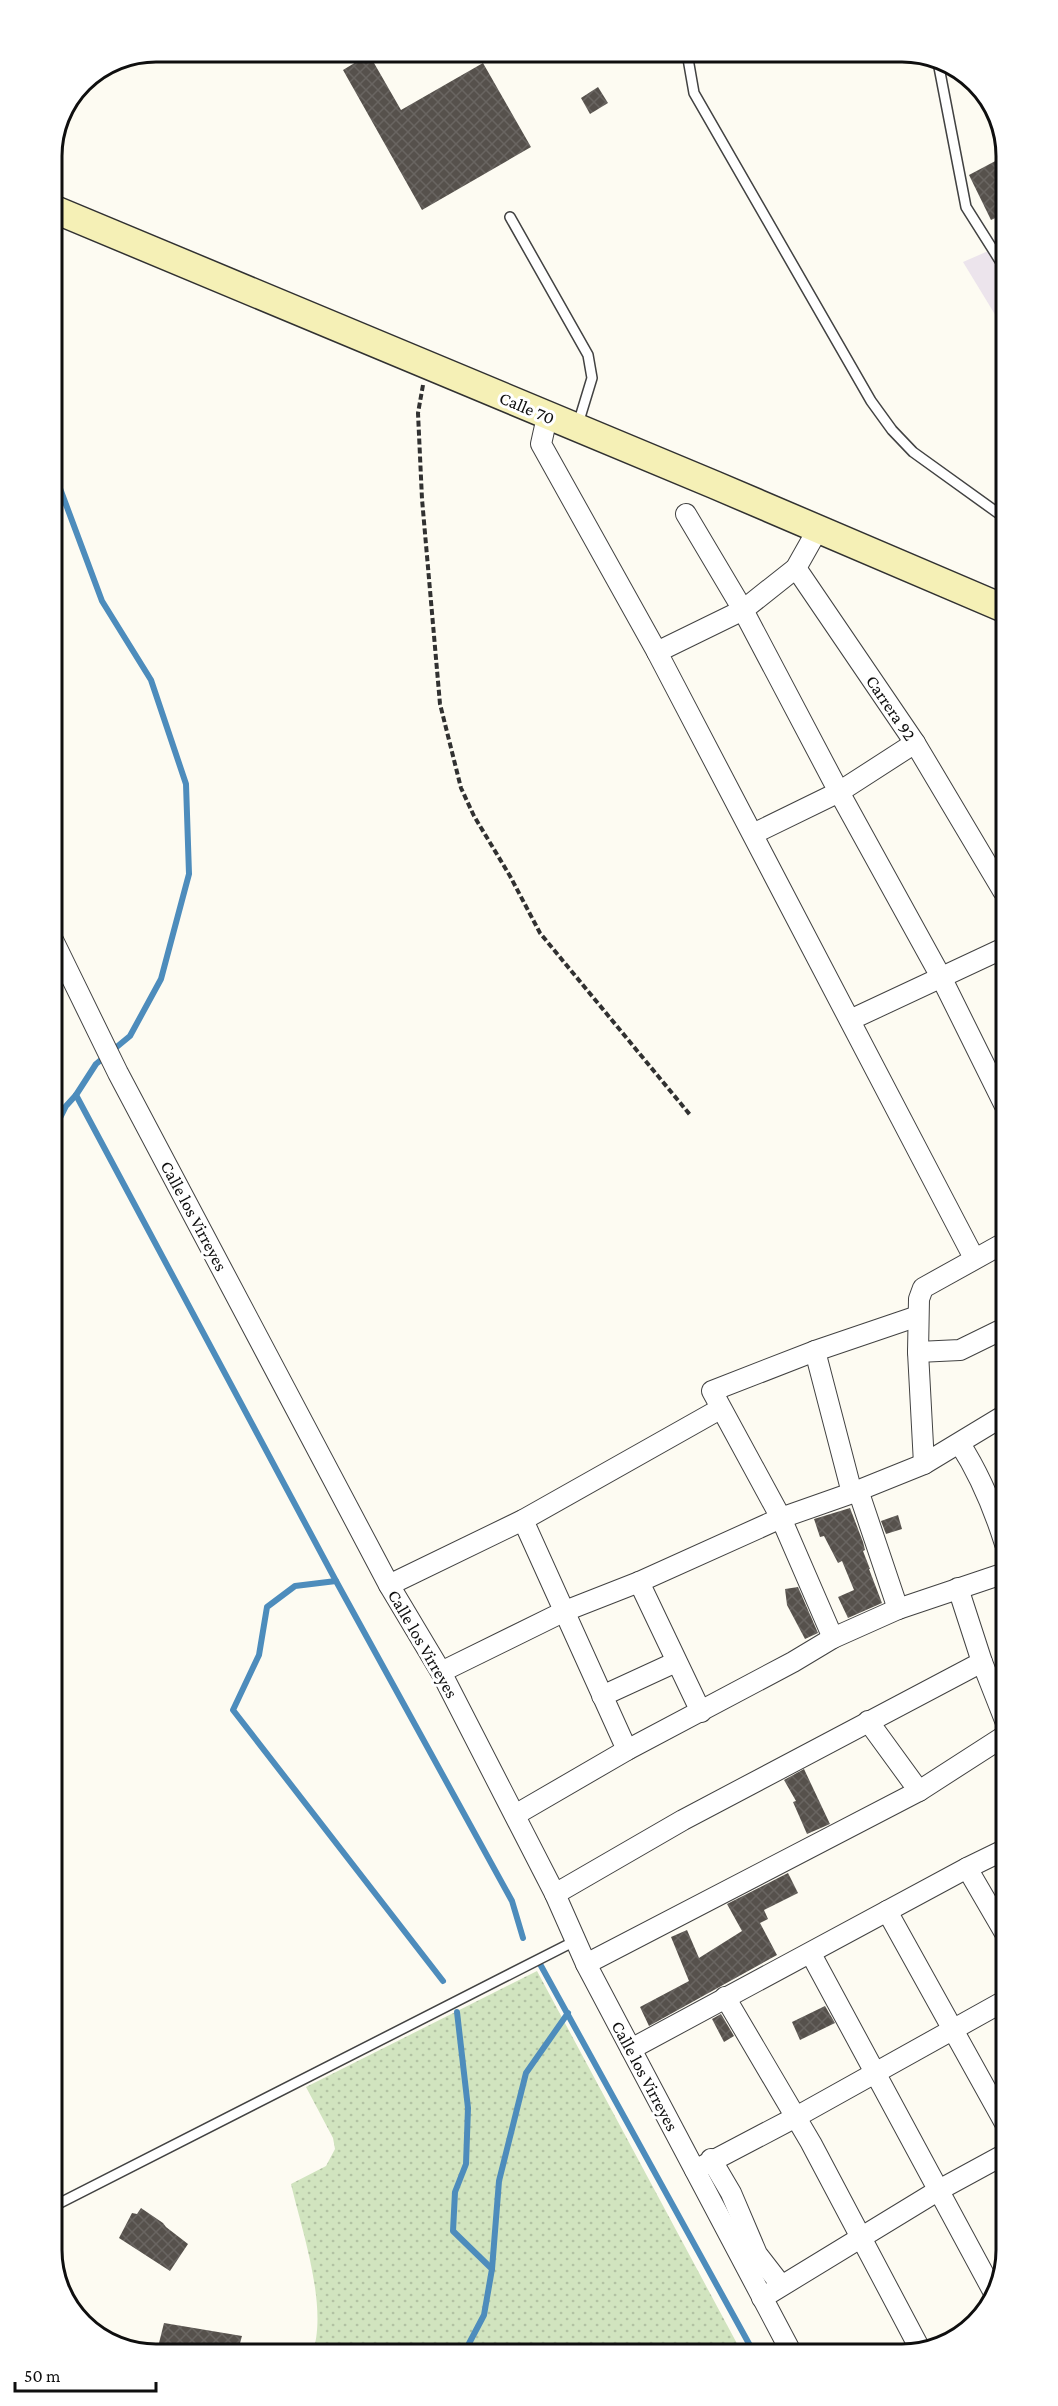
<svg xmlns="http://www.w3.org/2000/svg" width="1058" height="2406" viewBox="0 0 1058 2406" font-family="'Crimson Pro',serif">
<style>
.industrial{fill:#ece4ec}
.grass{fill:url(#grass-dots)}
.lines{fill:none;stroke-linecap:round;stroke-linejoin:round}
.stream{stroke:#4d8cbc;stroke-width:6}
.building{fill:url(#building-cross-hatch)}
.lane-casing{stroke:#424242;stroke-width:12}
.street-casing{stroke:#424242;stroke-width:22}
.secondary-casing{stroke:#313131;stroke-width:30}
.path{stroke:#313131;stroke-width:4;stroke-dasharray:6 3;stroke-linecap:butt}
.lane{stroke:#fff;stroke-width:9}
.street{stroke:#fff;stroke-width:20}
.secondary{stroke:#f5f0b6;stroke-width:27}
.labels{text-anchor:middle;stroke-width:6;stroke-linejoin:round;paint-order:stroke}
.street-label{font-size:18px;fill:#0f0f0f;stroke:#fff}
.rim{fill:none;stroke:#0f0f0f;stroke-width:3}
</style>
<defs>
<pattern id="grass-dots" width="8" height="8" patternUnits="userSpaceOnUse" patternTransform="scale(1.5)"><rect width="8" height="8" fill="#d1e4bf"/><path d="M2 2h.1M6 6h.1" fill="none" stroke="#b2c2a3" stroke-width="1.8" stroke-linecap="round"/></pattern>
<pattern id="building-cross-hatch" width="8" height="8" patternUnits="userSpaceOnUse" patternTransform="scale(1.5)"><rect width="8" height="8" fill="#56514c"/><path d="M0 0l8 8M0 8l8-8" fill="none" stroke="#696561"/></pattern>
</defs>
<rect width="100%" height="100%" fill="#fdfbf2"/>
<!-- industrial -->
<polygon class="industrial" points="1002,245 1002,326 963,262"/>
<!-- grass -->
<path class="grass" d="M537,1971L741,2351L312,2354C329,2309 302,2231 291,2184L326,2166L335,2149L333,2138L306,2087Z"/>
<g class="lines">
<!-- stream -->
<g class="stream">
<polyline points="52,467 102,601 151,680 186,784 189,874 161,979 130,1036 96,1064 76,1095 66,1106 59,1120 54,1163"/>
<polyline points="76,1095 336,1581 512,1901 523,1938"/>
<polyline points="336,1581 295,1586 267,1607 259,1655 233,1710 443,1981"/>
<polyline points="540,1964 753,2351"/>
<polyline points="457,2012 468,2108 466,2164 455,2192 453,2231 492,2269 484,2315 464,2353"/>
<polyline points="492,2269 499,2181 526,2073 568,2013"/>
</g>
</g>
<!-- building -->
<g class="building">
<polygon points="366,56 370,56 401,110 483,63 531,147 422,210 343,70"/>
<polygon points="598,87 608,103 590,114 581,98"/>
<polygon points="1001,158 1002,215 991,220 969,175"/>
<polygon points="850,1508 863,1542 865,1550 863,1551 870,1569 869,1569 882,1603 848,1618 838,1597 854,1590 842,1561 838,1563 824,1536 820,1537 814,1519"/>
<polygon points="898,1515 902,1529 886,1534 881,1521"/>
<polygon points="798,1587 818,1633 805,1639 787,1605 785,1589"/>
<polygon points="804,1769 830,1824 807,1834 793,1802 796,1801 784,1780"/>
<polygon points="788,1873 798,1893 764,1910 768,1919 760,1923 777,1955 649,2026 640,2007 689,1981 671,1937 687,1930 699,1958 742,1931 727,1904"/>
<polygon points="825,2006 835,2023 800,2040 792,2022"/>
<polygon points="721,2014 734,2036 724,2042 712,2019"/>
<polygon points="141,2208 163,2223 166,2227 188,2244 170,2271 119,2238 132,2213 137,2214"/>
<polygon points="164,2323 242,2336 237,2354 183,2355 169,2352 170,2346 159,2343"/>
</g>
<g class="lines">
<!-- lane casing -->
<g class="lane-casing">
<g id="lane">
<polyline points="687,53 694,93 871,401 892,430 913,452 1002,516"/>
<polyline points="938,62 966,207 1002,264"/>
<polyline points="510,217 588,355 592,378 578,424"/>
<polyline points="56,2205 575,1941"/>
</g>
</g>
<!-- street casing -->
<g class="street-casing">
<g id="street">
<polyline points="547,417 541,444 657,652 974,1258"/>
<polyline points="686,514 743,610 839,792 941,977 1004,1104"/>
<polyline points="796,568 915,743 1003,891"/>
<polyline points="657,652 743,610 796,568 818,529"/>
<polyline points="753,834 839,792 915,743"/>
<polyline points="53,940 118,1073 389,1585 441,1672 555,1894 586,1964 790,2350"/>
<polyline points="850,1020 1004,948"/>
<polyline points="815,1351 852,1493"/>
<polyline points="918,1352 960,1350 1005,1328"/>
<path d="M960,1444C980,1475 994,1509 1005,1544"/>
<polyline points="924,1464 918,1352 919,1299 923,1288 1004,1243"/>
<polyline points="858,1490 898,1609"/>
<polyline points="523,1520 627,1750"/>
<polyline points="639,1582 701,1712"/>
<polyline points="389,1585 523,1520 720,1409"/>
<polyline points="958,1588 982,1662 1006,1723"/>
<polyline points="833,1638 781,1518 712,1391 815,1351 918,1316"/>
<polyline points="441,1672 565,1611 639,1582 781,1518 852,1493 924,1464 1005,1415"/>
<polyline points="602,1696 676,1662"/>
<polyline points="868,1721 919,1791"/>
<polyline points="515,1815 627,1750 793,1662 833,1638 898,1609 1005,1573"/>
<polyline points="967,1868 1006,1935"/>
<polyline points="555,1894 683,1820 982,1662"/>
<polyline points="887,1911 1007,2127"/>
<polyline points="811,1954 994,2293"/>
<polyline points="586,1964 919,1791 1006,1735"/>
<polyline points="725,1997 811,2143 920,2349"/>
<polyline points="631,2049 967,1868 1006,1849"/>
<polyline points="711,2159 731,2193 757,2254 781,2285"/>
<polyline points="695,2170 796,2117 1006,2000"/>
<polyline points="762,2298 939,2190 1007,2153"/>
</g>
</g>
<!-- secondary casing -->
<g class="secondary-casing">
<polyline id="secondary" points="51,208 715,485 1003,608"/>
</g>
<!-- path -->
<polyline class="path" points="423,385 418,413 422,499 440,704 461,788 474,816 510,876 540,933 691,1116"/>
<!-- lane -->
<use href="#lane" class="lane"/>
<!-- street -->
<use href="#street" class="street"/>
<!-- secondary -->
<use href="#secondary" class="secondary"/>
</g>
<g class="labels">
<!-- street labels -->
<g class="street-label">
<text transform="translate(527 408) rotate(23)" y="6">Calle 70</text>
<text transform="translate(891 708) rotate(56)" y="6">Carrera 92</text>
<text transform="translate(194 1216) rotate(62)" y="6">Calle los Virreyes</text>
<text transform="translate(423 1644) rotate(60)" y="6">Calle los Virreyes</text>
<text transform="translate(645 2076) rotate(62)" y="6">Calle los Virreyes</text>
</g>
</g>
<!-- crop -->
<path d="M0 0H1058V2406H0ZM156 62H902A94 94 0 0 1 996 156V2250A94 94 0 0 1 902 2344H156A94 94 0 0 1 62 2250V156A94 94 0 0 1 156 62Z" fill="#fff" fill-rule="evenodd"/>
<path class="rim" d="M156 62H902A94 94 0 0 1 996 156V2250A94 94 0 0 1 902 2344H156A94 94 0 0 1 62 2250V156A94 94 0 0 1 156 62Z"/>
<!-- scale -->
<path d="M15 2382v9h141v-9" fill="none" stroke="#0f0f0f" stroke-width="3"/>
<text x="24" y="2382" font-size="18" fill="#0f0f0f" stroke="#ffffff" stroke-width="4.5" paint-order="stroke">50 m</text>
</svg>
